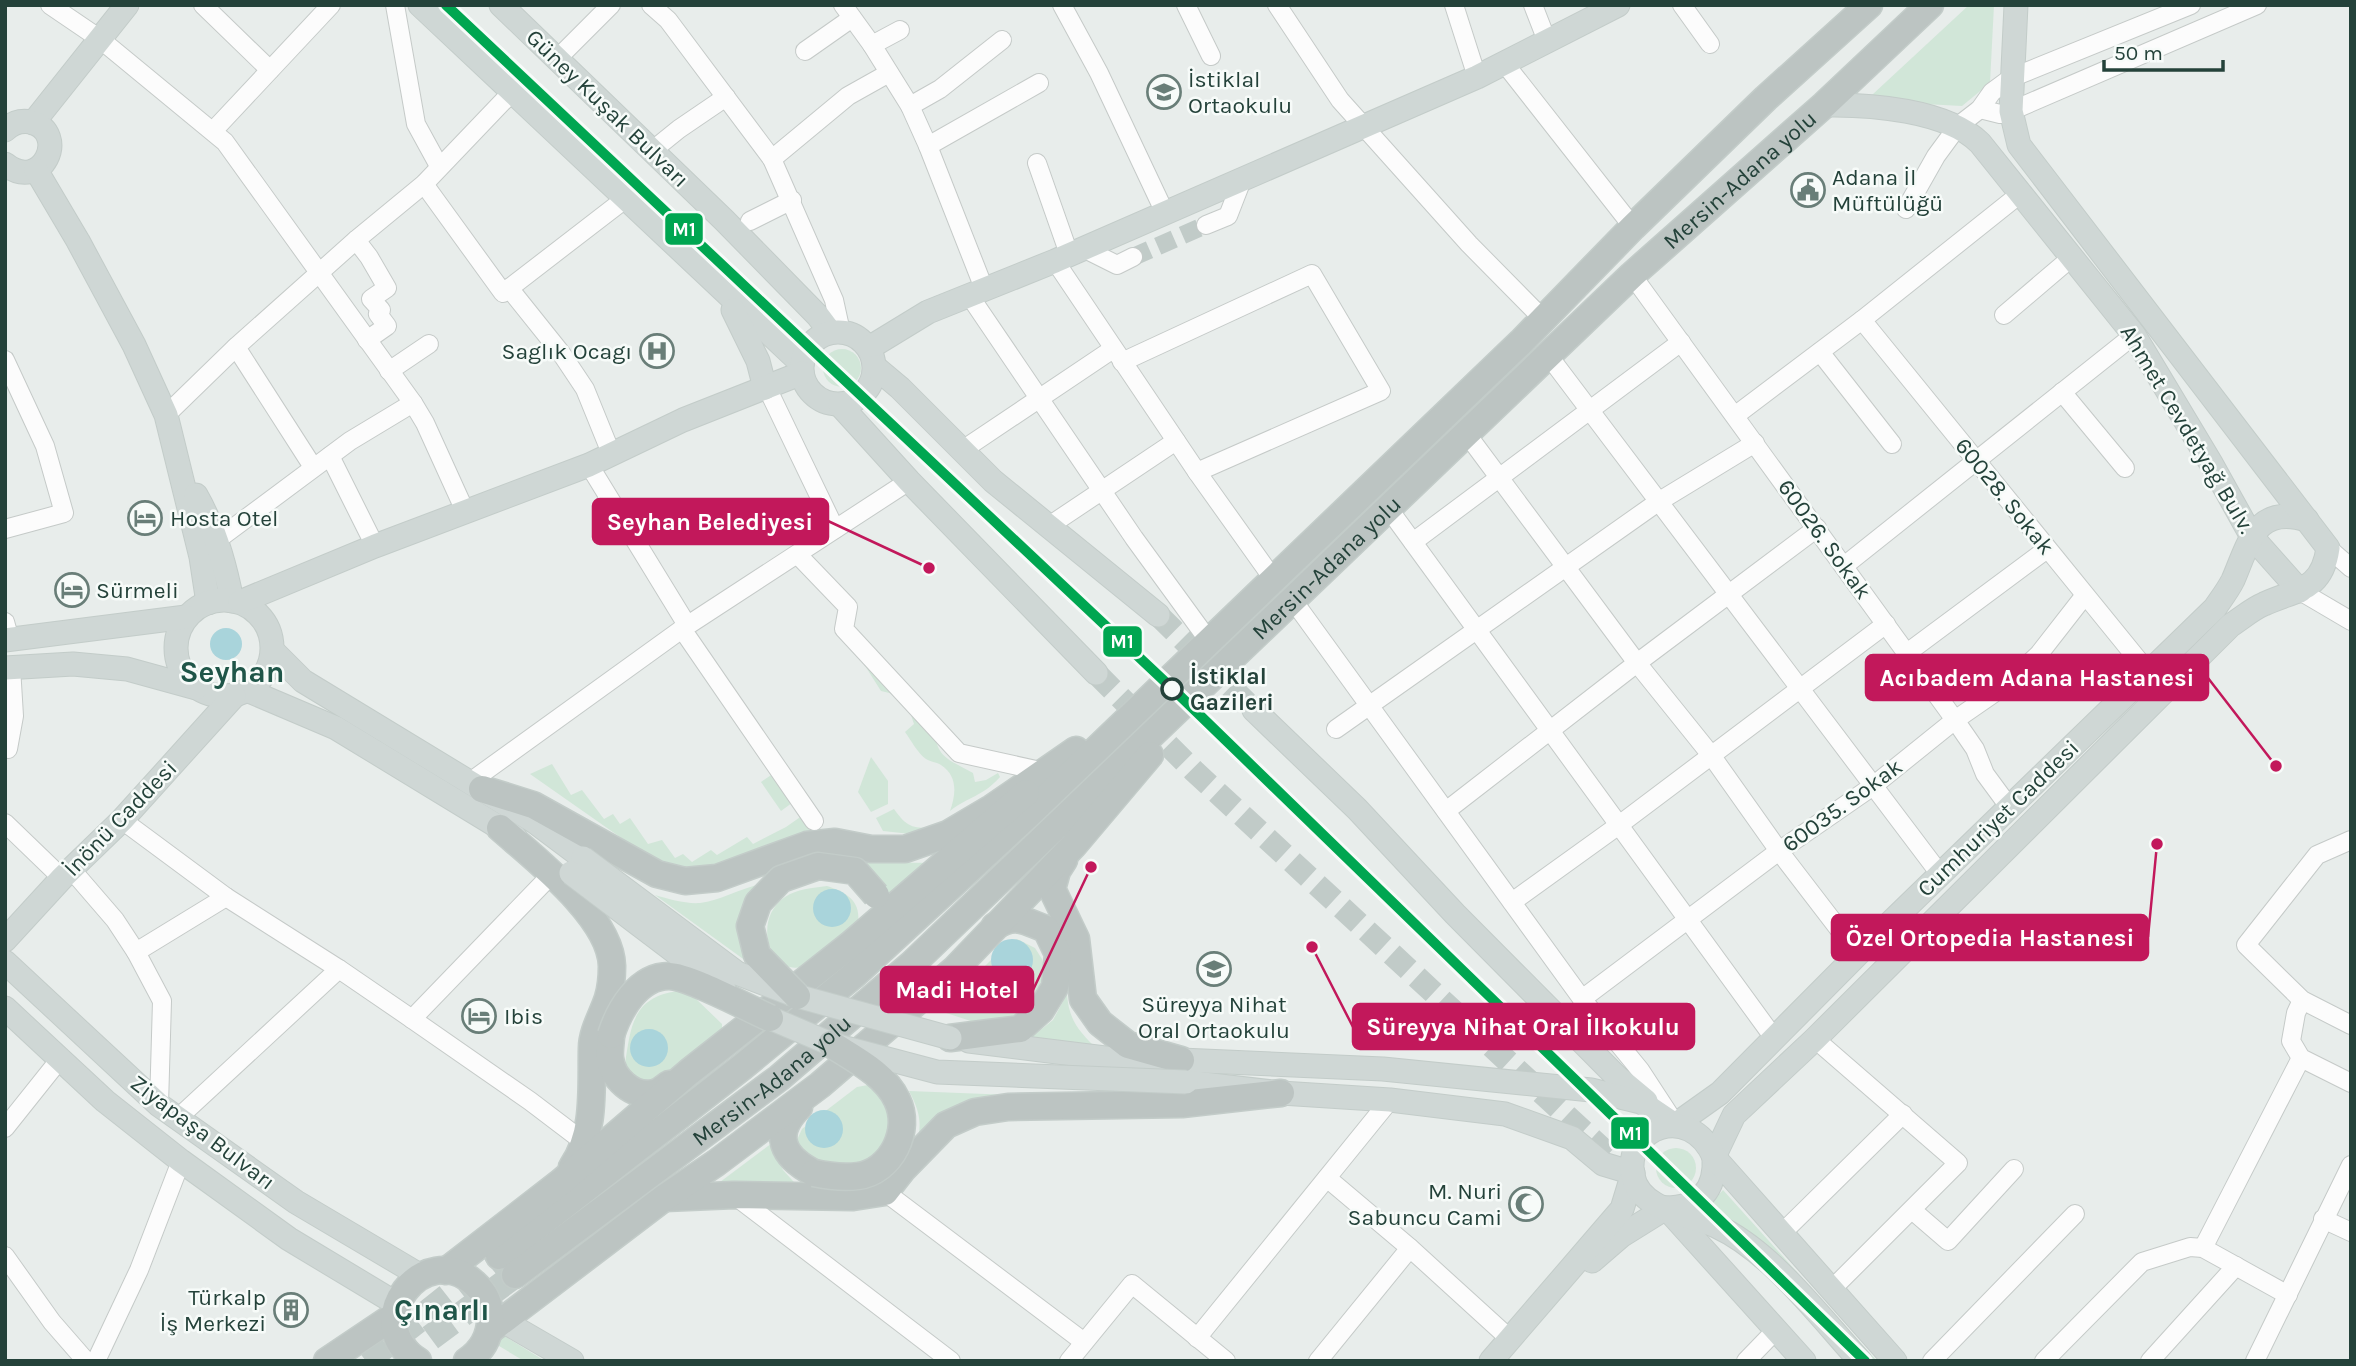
<svg xmlns="http://www.w3.org/2000/svg" width="2356" height="1366" viewBox="0 0 2356 1366" font-family="Karla,sans-serif">
<style>
.green{fill:#d1e6d8}
.water{fill:#a9d4db}
.lines{fill:none;stroke-linecap:round;stroke-linejoin:round}
.minor-tunnel{stroke:#c1cbc8;stroke-width:18;stroke-dasharray:18 9;stroke-linecap:butt}
.major-tunnel{stroke:#c1cbc8;stroke-width:23;stroke-dasharray:23 11;stroke-linecap:butt}
.highway-tunnel{stroke:#c1cbc8;stroke-width:26;stroke-dasharray:26 13;stroke-linecap:butt}
.minor-casing{stroke:#c5cac8;stroke-width:20}
.major-casing{stroke:#c3ccc9;stroke-width:25}
.highway-casing{stroke:#c3ccc9;stroke-width:29}
.minor{stroke:#fcfcfc;stroke-width:18}
.major{stroke:#cfd7d5;stroke-width:23}
.highway{stroke:#bcc4c2;stroke-width:26}
.major-bridge-casing{stroke:#c3ccc9;stroke-width:25;stroke-linecap:butt}
.highway-bridge-casing{stroke:#c3ccc9;stroke-width:29;stroke-linecap:butt}
.major-bridge{stroke:#cfd7d5;stroke-width:23}
.highway-bridge{stroke:#bcc4c2;stroke-width:26}
.metro-1-casing{stroke:#f7fbf9;stroke-width:16}
.metro-1{stroke:#00a651;stroke-width:10}
.stop-dot{fill:#f7fbf9;stroke:#24423a;stroke-width:3.5}
.labels{text-anchor:middle;stroke-width:5;stroke-linejoin:round;paint-order:stroke}
.poi-label{font-size:23px;fill:#24423a;stroke:#f7fbf9;text-anchor:start}
.street-label{font-size:23px;fill:#24423a;stroke:#f7fbf9}
.stop-label{font-size:23px;font-weight:bold;fill:#24423a;stroke:#f7fbf9;text-anchor:start}
.district-label{font-size:30px;font-weight:bold;fill:#1f5548;stroke:#f7fbf9}
.leader{fill:none;stroke:#c2185b;stroke-width:2.5}
.callout-dot{fill:#c2185b;stroke:#f7fbf9;stroke-width:2.5}
.callout{fill:#c2185b;stroke:#c2185b;stroke-width:2.5}
.callout-label{font-size:24px;text-anchor:middle;font-weight:bold;fill:#fff}
.line-badge{stroke:#f7fbf9;stroke-width:2.5}
.badge-label{font-size:19px;text-anchor:middle;font-weight:bold;fill:#fff}
</style>
<rect width="100%" height="100%" fill="#e8edeb"/>
<!-- green -->
<g class="green">
<polygon points="1969,5 1994,5 1990,83 1962,106 1886,102 1872,95"/>
<circle cx="842" cy="368" r="19"/>
<path d="M850,642L935,732C936,758 952,761 973,773L975,782L986,780L998,773L1000,777C982,797 969,796 950,811C956,794 958,776 941,765C937,762 930,762 926,759C918,754 911,740 905,732L914,724C907,701 905,696 881,691Z"/>
<polygon points="871,757 888,781 888,804 871,812 858,792"/>
<polygon points="552,764 571,795 582,790 604,819 613,814 620,824 630,818 648,844 662,840 675,858 683,854 692,862 711,850 717,855 747,837 753,844 786,827 806,813 819,836 723,869 667,870 530,774"/>
<polygon points="780,769 800,797 781,811 761,782"/>
<path d="M894,809C908,829 914,828 937,828L920,835L883,831L876,818Z"/>
<polygon points="847,862 938,863 890,907"/>
<path d="M761,884L746,961L655,895C669,899 685,904 700,903C719,901 741,888 761,884Z"/>
<path d="M827,886C845,892 861,900 858,922L802,967C769,975 752,919 785,897C797,889 812,888 827,886Z"/>
<polygon points="1017,939 1035,948 1042,959 1045,969 1037,994 1013,1018 980,1024 940,1011 1005,946"/>
<path d="M678,991L694,997L722,1024V1030L663,1086L635,1083L625,1064C631,1025 633,997 678,991Z"/>
<path d="M1067,994C1069,1022 1080,1032 1099,1051L1028,1040L1053,1020Z"/>
<polygon points="868,1085 875,1090 885,1101 892,1126 891,1134 872,1163 828,1176 801,1158 797,1140 802,1129 857,1087"/>
<path d="M909,1091L1088,1098L1007,1101L917,1145C922,1122 920,1112 909,1091Z"/>
<polygon points="772,1143 783,1170 802,1191 708,1191"/>
<circle cx="1676" cy="1168" r="20"/>
<polygon points="1723,1190 1877,1361 1871,1361 1774,1252 1707,1208"/>
<polygon points="501,1334 545,1361 524,1361 494,1343"/>
</g>
<!-- water -->
<g class="water">
<circle cx="226" cy="644" r="16"/>
<circle cx="832" cy="908" r="19"/>
<circle cx="1012" cy="960" r="21"/>
<circle cx="649" cy="1048" r="19"/>
<circle cx="824" cy="1129" r="19"/>
</g>
<g class="lines">
<!-- minor-tunnel -->
<polyline class="minor-tunnel" points="1133,257 1206,225"/>
<!-- major-tunnel -->
<g class="major-tunnel">
<polyline points="1158,615 1254,710"/>
<polyline points="1096,673 1194,771 1622,1167"/>
</g>
<!-- highway-tunnel -->
<g class="highway-tunnel">
<polyline points="366,1361 499,1256"/>
<polyline points="399,1361 515,1275"/>
</g>
<!-- minor casing -->
<g class="minor-casing">
<g id="minor">
<polyline points="50,5 100,39 225,142 413,403 425,423 465,511"/>
<polyline points="203,5 270,70"/>
<polyline points="395,5 416,124 439,166"/>
<polyline points="651,5 668,20 772,159 834,300 841,332"/>
<polyline points="843,5 872,45 910,106 928,146 985,291"/>
<polyline points="1062,5 1099,73 1165,213"/>
<polyline points="1186,5 1211,56"/>
<polyline points="1277,5 1340,100 1469,244 1544,320"/>
<polyline points="1454,5 1477,77"/>
<polyline points="1533,5 1547,41"/>
<polyline points="1682,5 1710,44"/>
<polyline points="872,45 900,30"/>
<polyline points="805,51 852,18"/>
<polyline points="557,59 611,5"/>
<polyline points="1505,64 1633,227"/>
<polyline points="910,106 940,89 1002,40"/>
<polyline points="1980,109 2000,114 2011,111 2257,5"/>
<polyline points="213,131 331,5"/>
<polyline points="928,146 1039,83"/>
<polyline points="653,150 679,129 726,97"/>
<polyline points="772,159 848,96 889,73"/>
<polyline points="1037,163 1069,254"/>
<polyline points="424,184 503,293 625,199"/>
<polyline points="1906,209 1936,156 1958,126 1980,109 1992,92 2011,78 2191,5"/>
<polyline points="750,221 792,200"/>
<polyline points="1206,225 1228,216 1242,180"/>
<polyline points="356,240 369,257 387,288 371,299 381,310 378,314 387,326 367,340"/>
<polyline points="1083,248 1117,265 1133,257"/>
<polyline points="1055,261 1197,472 1274,580"/>
<polyline points="1632,275 1955,720 1975,749 1985,774 2010,808"/>
<polyline points="509,288 561,353 585,389 611,453"/>
<polyline points="969,295 1134,538 1209,641"/>
<polyline points="2004,315 2071,258"/>
<polyline points="1862,320 2148,672"/>
<polyline points="236,347 313,467"/>
<polyline points="1820,352 1892,444"/>
<polyline points="1548,355 1940,874"/>
<polyline points="5,360 45,446 64,513 5,529"/>
<polyline points="1122,362 1312,274 1381,391 1197,472"/>
<polyline points="389,371 429,344"/>
<polyline points="2062,392 2125,468"/>
<polyline points="771,396 835,529"/>
<polyline points="166,415 236,347 356,240 424,184 512,92"/>
<polyline points="1736,415 1862,320 2020,194"/>
<polyline points="1466,433 1637,663 1711,755 1779,851 1858,954"/>
<polyline points="961,451 1113,349"/>
<polyline points="330,456 375,546"/>
<polyline points="589,465 687,625"/>
<polyline points="1388,508 1774,1038"/>
<polyline points="1049,526 1176,441"/>
<polyline points="217,540 350,441 413,403"/>
<polyline points="1413,542 1681,342"/>
<polyline points="2328,548 2351,568"/>
<polyline points="798,555 848,607 844,629 959,753 1045,772"/>
<polyline points="1844,566 2134,335"/>
<polyline points="2300,591 2351,621"/>
<polyline points="1292,599 1582,999 1640,1070 1672,1119"/>
<polyline points="5,622 10,640"/>
<polyline points="1907,653 2047,549"/>
<polyline points="1336,729 1658,502 1755,443"/>
<polyline points="8,749 14,716 11,667"/>
<polyline points="470,782 682,629"/>
<polyline points="1446,811 1637,663 1817,528"/>
<polyline points="122,820 226,897 339,969 178,1118"/>
<polyline points="814,821 682,629 909,481"/>
<polyline points="5,823 62,878"/>
<polyline points="2351,840 2317,855 2246,945 2302,1000 2351,1025"/>
<polyline points="71,869 115,920 136,952 162,1001 159,1105"/>
<polyline points="552,874 412,1019 530,1101 584,1142"/>
<polyline points="1512,902 1619,825 1886,624"/>
<polyline points="136,952 226,897"/>
<polyline points="339,969 412,1019"/>
<polyline points="1582,999 1779,851 1873,786 1955,720 2007,684 2039,654 2085,595"/>
<polyline points="2302,1000 2296,1013 2291,1041 2301,1058 2351,1083"/>
<polyline points="1815,1039 1958,1163 1831,1290"/>
<polyline points="5,1128 60,1059"/>
<polyline points="1327,1178 1410,1248 1510,1339"/>
<polyline points="885,1192 1084,1342"/>
<polyline points="734,1195 951,1361"/>
<polyline points="1912,1210 1948,1241 2014,1169"/>
<polyline points="2323,1219 2351,1232"/>
<polyline points="1781,1234 1903,1114"/>
<polyline points="2203,1248 2301,1058"/>
<polyline points="5,1256 52,1322 86,1361"/>
<polyline points="1197,1338 1390,1100"/>
<polyline points="96,1361 139,1270 181,1161"/>
<polyline points="1069,1361 1132,1284 1226,1361"/>
<polyline points="1318,1361 1410,1248"/>
<polyline points="1746,1361 1775,1331"/>
<polyline points="1932,1361 2075,1214"/>
<polyline points="2044,1361 2142,1262 2190,1247 2203,1248 2288,1295"/>
<polyline points="2150,1361 2236,1266"/>
<polyline points="2255,1361 2351,1165"/>
</g>
</g>
<!-- major casing -->
<g class="major-casing">
<g id="major">
<polyline points="420,5 802,364"/>
<polyline points="501,5 724,220 818,316 830,332"/>
<path d="M1824,105C1869,104 1947,110 1980,143L2134,335L2212,465L2252,537L2300,591"/>
<polyline points="33,123 127,5"/>
<path d="M5,130C12,123 21,120 31,122C70,133 42,194 5,164"/>
<polyline points="36,170 78,241 134,345 166,415 201,557 208,603"/>
<polyline points="733,310 758,361 765,388"/>
<circle cx="838" cy="368" r="36"/>
<polyline points="869,348 928,312 1055,261 1477,77 1618,5"/>
<polyline points="875,367 900,388 993,481 1158,615"/>
<polyline points="840,405 909,481 1096,673"/>
<path d="M196,495C215,528 225,564 232,601"/>
<circle cx="224" cy="648" r="48"/>
<polyline points="240,602 375,546 589,465 683,420 802,373"/>
<polyline points="5,640 186,617"/>
<polyline points="273,651 303,681 535,822 583,858"/>
<polyline points="5,668 73,664 127,669 196,688"/>
<polyline points="249,691 336,728 515,837"/>
<polyline points="1254,710 1357,809 1455,914 1616,1076 1646,1101"/>
<polyline points="5,940 62,878 122,820 234,696"/>
<polyline points="5,962 159,1105 296,1202 421,1276"/>
<polyline points="5,1008 105,1101 181,1161 289,1239 397,1304"/>
<polyline points="969,1041 1129,1061 1181,1060 1383,1069 1591,1090 1641,1102 1675,1125"/>
<polyline points="1186,1082 1281,1093 1390,1100 1505,1114 1572,1138 1603,1164 1633,1173"/>
<path d="M1675,1125L1720,1093L1858,954L2215,608C2221,599 2228,590 2233,580C2249,543 2256,504 2307,520"/>
<path d="M1714,1157L1734,1115L1815,1039L2231,625C2242,618 2252,609 2264,604C2297,589 2322,591 2328,548L2019,145L2011,111L2016,5"/>
<path d="M1666,1208C1700,1208 1716,1190 1714,1157"/>
<polyline points="1668,1210 1804,1361"/>
<polyline points="1592,1261 1621,1236 1666,1208"/>
<polyline points="492,1311 503,1321 572,1361"/>
<polyline points="1491,1361 1622,1209 1633,1173"/>
<path d="M1860,1361C1819,1316 1771,1251 1716,1226C1689,1214 1640,1211 1633,1176C1623,1127 1690,1102 1714,1157L1895,1361"/>
</g>
</g>
<!-- highway casing -->
<g class="highway-casing">
<g id="highway">
<polyline points="482,789 533,805 657,874 685,881 717,878 807,845 835,842 871,849 905,849 948,834 992,808 1076,750"/>
<path d="M500,828C535,859 611,917 612,966C612,976 611,988 608,998C603,1014 592,1031 592,1048C591,1088 596,1133 572,1167"/>
<polyline points="1064,860 1057,871 1052,889 1076,939 1083,999 1100,1023 1128,1045 1181,1060"/>
<path d="M611,1035C611,1042 609,1051 610,1058C612,1078 633,1098 654,1093C659,1092 665,1087 669,1084"/>
<path d="M950,1038L1020,1029L1041,1010L1055,987L1058,954L1046,929C1024,921 1016,913 995,926"/>
<path d="M799,1107C771,1135 783,1157 814,1173"/>
<polyline points="665,1198 734,1195 853,1197 885,1192 903,1169 946,1125 975,1112 1008,1107 1182,1104 1281,1093"/>
<polyline points="499,1256 742,1067 855,974 1027,816 1521,342 1633,227 1766,98 1869,5"/>
<polyline points="446,1271 561,1182 689,1072 850,945 1026,793"/>
<path id="s1" d="M515,1275L779,1078L913,963L1632,275L1824,105L1930,5"/>
<polyline points="489,1331 664,1198 716,1163 820,1085 955,969 1074,845 1150,755"/>
<polyline points="327,1361 394,1316"/>
<path d="M418,1361C358,1322 425,1238 474,1283C484,1292 490,1303 490,1316C491,1335 483,1350 467,1361"/>
</g>
</g>
<!-- minor -->
<use href="#minor" class="minor"/>
<!-- major -->
<use href="#major" class="major"/>
<!-- highway -->
<use href="#highway" class="highway"/>
<!-- major-bridge casing -->
<g class="major-bridge-casing">
<g id="major-bridge">
<polyline points="583,858 737,973 797,996 950,1038"/>
<polyline points="571,873 724,989"/>
<polyline points="756,1010 770,1018 831,1044 937,1072 1186,1082"/>
</g>
</g>
<!-- highway-bridge casing -->
<g class="highway-bridge-casing">
<g id="highway-bridge">
<polyline points="797,996 757,955 750,926 758,903 781,879 818,866 855,871 876,895"/>
<path d="M611,1035C619,1010 638,976 669,976C689,976 749,1009 770,1018"/>
<path d="M814,1173C828,1176 843,1178 858,1176C891,1172 912,1130 897,1100C885,1074 854,1059 831,1044"/>
</g>
</g>
<!-- major-bridge -->
<use href="#major-bridge" class="major-bridge"/>
<!-- highway-bridge -->
<use href="#highway-bridge" class="highway-bridge"/>
<!-- metro-1 casing -->
<g class="metro-1-casing">
<polyline id="metro-1" points="446,5 1177,693 1865,1361"/>
</g>
<!-- metro-1 -->
<use href="#metro-1" class="metro-1"/>
</g>
<!-- icons -->
<defs>
<g id="school-ring" transform="scale(1.75)"><circle r="9.5" fill="#f7fbf9" stroke="#697e78" stroke-width="1.5"/><path d="M0-5L7-2L0 1L-7-2ZM-4 1L0 2.5L4 1V4Q0 6-4 4Z" fill="#697e78"/></g>
<g id="civic-ring" transform="scale(1.75)"><circle r="9.5" fill="#f7fbf9" stroke="#697e78" stroke-width="1.5"/><path d="M-.6-6.5H3V-4.5H.6V-3L4-1V1h2V6H-6V1h2V-1L-.6-3ZM-1.2 2.5V6h2.4V2.5Z" fill="#697e78"/></g>
<g id="hospital-ring" transform="scale(1.75)"><circle r="9.5" fill="#f7fbf9" stroke="#697e78" stroke-width="1.5"/><path d="M-5-5h3v3.5h4V-5h3V5h-3V1.5h-4V5h-3Z" fill="#697e78"/></g>
<g id="hotel-ring" transform="scale(1.75)"><circle r="9.5" fill="#f7fbf9" stroke="#697e78" stroke-width="1.5"/><path d="M-6-4.5h1.5V1H6V5H4.5V3h-9V5H-6ZM-4 0a1.8 1.8 0 1 1 3.6 0ZM.5 0V-2.5h3Q6-2.5 6 0Z" fill="#697e78"/></g>
<g id="mosque-ring" transform="scale(1.75)"><circle r="9.5" fill="#f7fbf9" stroke="#697e78" stroke-width="1.5"/><path d="M3.5-4.9A6 6 0 1 0 3.5 4.9A5 5 0 1 1 3.5-4.9Z" fill="#697e78"/></g>
<g id="building-ring" transform="scale(1.75)"><circle r="9.5" fill="#f7fbf9" stroke="#697e78" stroke-width="1.5"/><path d="M-4-6H4V6H1V3H-1V6H-4ZM-2.5-4.3h1.7v1.8h-1.7ZM.8-4.3h1.7v1.8H.8ZM-2.5-1h1.7V.8h-1.7ZM.8-1h1.7V.8H.8Z" fill="#697e78"/></g>
</defs>
<g fill-rule="evenodd">
<use href="#school-ring" x="1164" y="92"/>
<use href="#civic-ring" x="1808" y="190"/>
<use href="#hospital-ring" x="657" y="351"/>
<use href="#hotel-ring" x="145" y="518"/>
<use href="#hotel-ring" x="72" y="590"/>
<use href="#school-ring" x="1214" y="969"/>
<use href="#hotel-ring" x="479" y="1016"/>
<use href="#mosque-ring" x="1526" y="1204"/>
<use href="#building-ring" x="291" y="1310"/>
</g>
<!-- markers -->
<circle class="stop-dot" cx="1172" cy="689" r="10"/>
<g class="labels">
<!-- poi labels -->
<g class="poi-label">
<text x="1188" y="87">İstiklal<tspan x="1188" dy="26">Ortaokulu</tspan></text>
<text x="1832" y="185">Adana İl<tspan x="1832" dy="26">Müftülüğü</tspan></text>
<text x="632" y="359" text-anchor="end">Saglık Ocagı</text>
<text x="170" y="526">Hosta Otel</text>
<text x="96" y="598">Sürmeli</text>
<text x="1214" y="1012" text-anchor="middle">Süreyya Nihat<tspan x="1214" dy="26">Oral Ortaokulu</tspan></text>
<text x="504" y="1024">Ibis</text>
<text x="1502" y="1199" text-anchor="end">M. Nuri<tspan x="1502" dy="26">Sabuncu Cami</tspan></text>
<text x="266" y="1305" text-anchor="end">Türkalp<tspan x="266" dy="26">İş Merkezi</tspan></text>
</g>
<!-- street labels -->
<g class="street-label">
<text transform="translate(608 108) rotate(44)" y="8">Güney Kuşak Bulvarı</text>
<text dy="8" stroke="none"><textPath href="#s1" startOffset="1645">Mersin-Adana yolu</textPath></text>
<text transform="translate(2188 429) rotate(59)" y="8">Ahmet Cevdetyağ Bulv.</text>
<text transform="translate(2005 496) rotate(51)" y="8">60028. Sokak</text>
<text transform="translate(1825 539) rotate(54)" y="8">60026. Sokak</text>
<text dy="8" stroke="none"><textPath href="#s1" startOffset="1078">Mersin-Adana yolu</textPath></text>
<text transform="translate(1842 805) rotate(-36)" y="8">60035. Sokak</text>
<text transform="translate(120 818) rotate(-46)" y="8">İnönü Caddesi</text>
<text transform="translate(1998 818) rotate(-44)" y="8">Cumhuriyet Caddesi</text>
<text dy="8" stroke="none"><textPath href="#s1" startOffset="322">Mersin-Adana yolu</textPath></text>
<text transform="translate(203 1132) rotate(37)" y="8">Ziyapaşa Bulvarı</text>
</g>
<!-- stop labels -->
<g class="stop-label">
<text x="1190" y="684">İstiklal<tspan x="1190" dy="26">Gazileri</tspan></text>
</g>
<!-- district labels -->
<g class="district-label">
<text x="232" y="682">Seyhan</text>
<text x="442" y="1320">Çınarlı</text>
</g>
</g>
<!-- callouts -->
<path class="leader" d="M929 568L828 521M2276 766L2208 678M2157 844L2148 937M1091 867L1033 990M1312 947L1353 1027"/>
<g class="callout-dot">
<circle cx="929" cy="568" r="7"/>
<circle cx="2276" cy="766" r="7"/>
<circle cx="2157" cy="844" r="7"/>
<circle cx="1091" cy="867" r="7"/>
<circle cx="1312" cy="947" r="7"/>
</g>
<g class="callout">
<rect x="593" y="499" width="235" height="45" rx="7"/>
<rect x="1866" y="655" width="342" height="45" rx="7"/>
<rect x="1832" y="915" width="316" height="45" rx="7"/>
<rect x="881" y="967" width="152" height="45" rx="7"/>
<rect x="1353" y="1004" width="341" height="45" rx="7"/>
</g>
<g class="callout-label">
<text x="710" y="530">Seyhan Belediyesi</text>
<text x="2037" y="686">Acıbadem Adana Hastanesi</text>
<text x="1990" y="946">Özel Ortopedia Hastanesi</text>
<text x="957" y="998">Madi Hotel</text>
<text x="1523" y="1035">Süreyya Nihat Oral İlkokulu</text>
</g>
<g class="line-badge">
<rect x="664" y="212" width="40" height="34" rx="7" fill="#00a651"/>
<rect x="1102" y="625" width="41" height="33" rx="7" fill="#00a651"/>
<rect x="1610" y="1116" width="40" height="34" rx="7" fill="#00a651"/>
</g>
<g class="badge-label">
<text x="684" y="236">M1</text>
<text x="1122" y="648">M1</text>
<text x="1630" y="1140">M1</text>
</g>
<!-- border -->
<rect width="2356" height="1366" fill="none" stroke="#24423a" stroke-width="14"/>
<!-- scale -->
<path d="M2104 60v10h119v-10" fill="none" stroke="#24423a" stroke-width="3.5"/>
<text x="2114" y="60" font-size="21" fill="#24423a" stroke="#f7fbf9" stroke-width="5" paint-order="stroke">50 m</text>
</svg>
